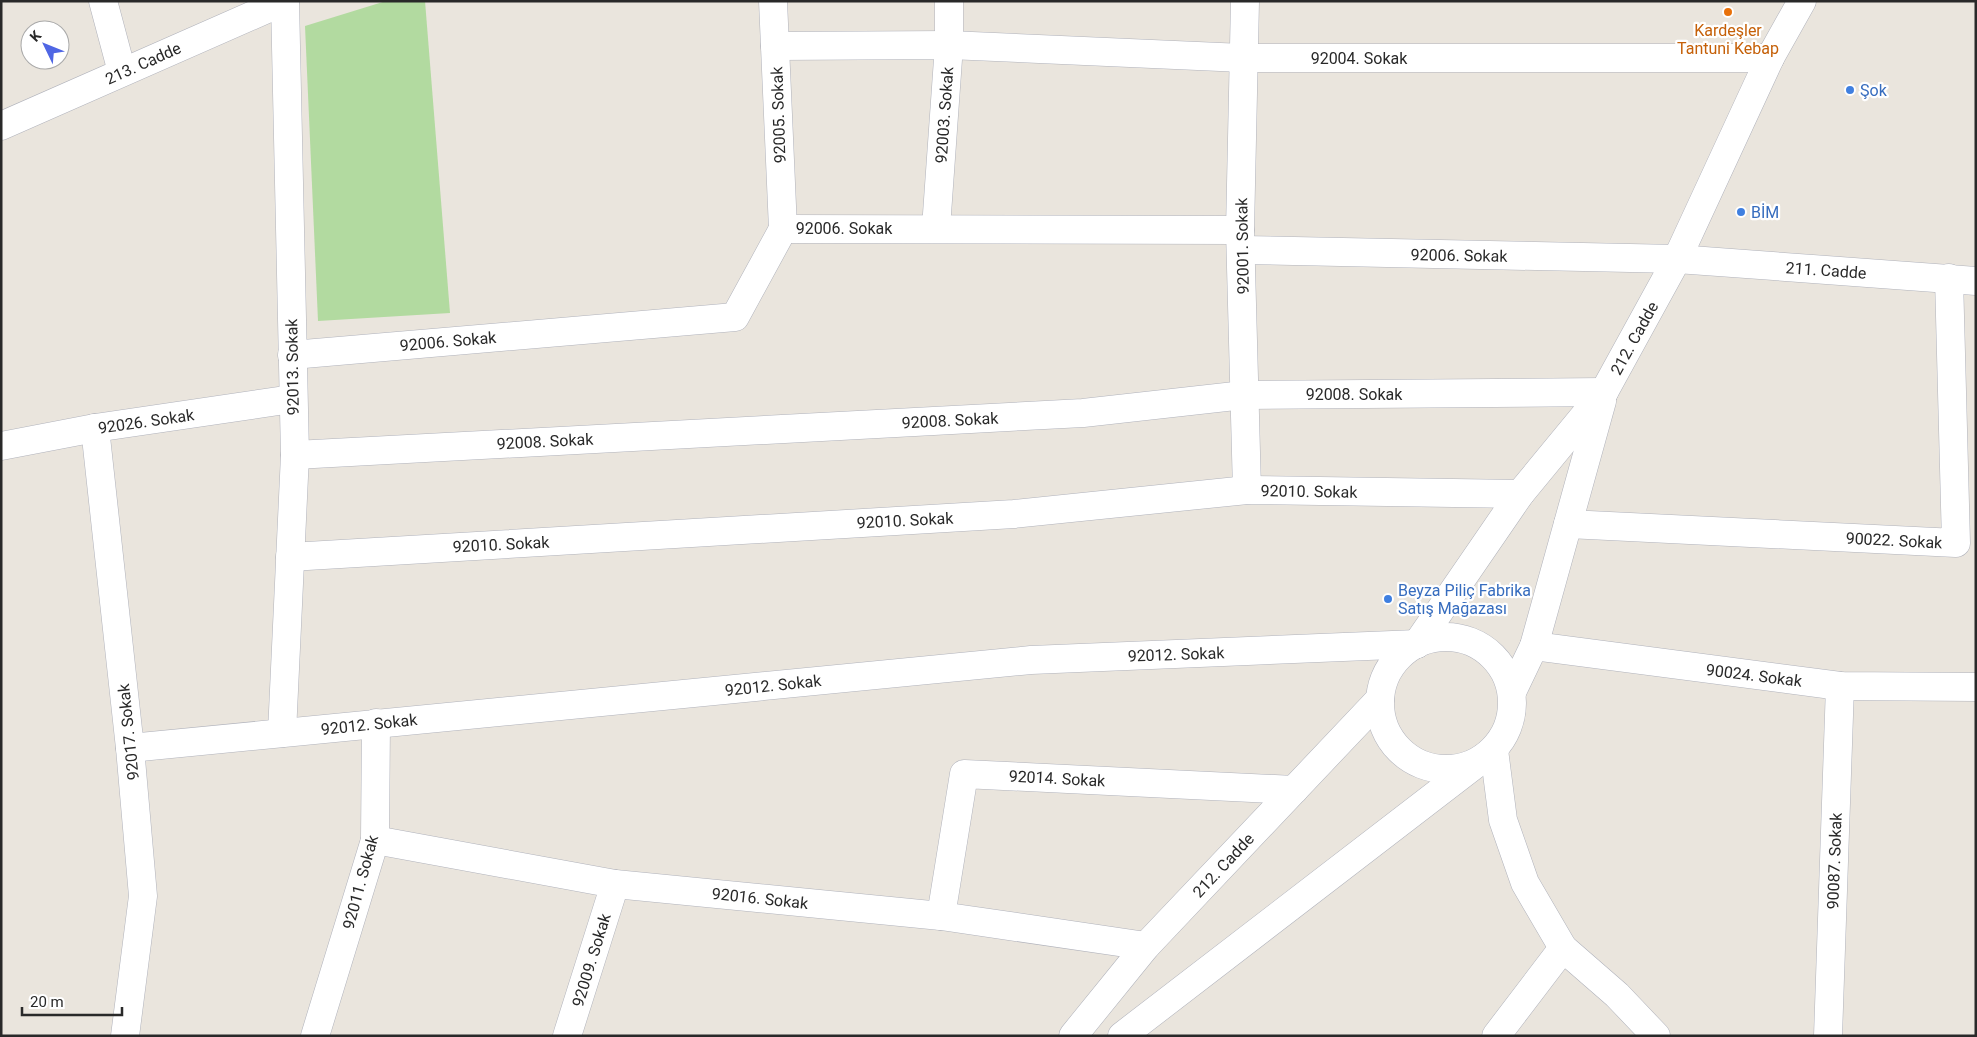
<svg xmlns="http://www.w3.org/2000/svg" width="1977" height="1037" viewBox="0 0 1977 1037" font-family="Roboto,sans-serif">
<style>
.green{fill:#b2daa0}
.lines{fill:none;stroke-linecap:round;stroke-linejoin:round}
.minor-casing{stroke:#b0b2bb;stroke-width:29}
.tertiary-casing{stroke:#b0b2bb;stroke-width:29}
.minor{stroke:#fff;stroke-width:28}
.tertiary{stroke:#fff;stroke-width:28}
.food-dot{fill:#e8710a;stroke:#fff;stroke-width:2}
.shop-dot{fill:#3f7fe0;stroke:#fff;stroke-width:2}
.labels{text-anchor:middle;stroke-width:4.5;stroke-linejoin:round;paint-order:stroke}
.food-label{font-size:16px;fill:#c56008;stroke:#fff}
.street-label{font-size:16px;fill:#292929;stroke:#fff}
.shop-label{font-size:16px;fill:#366cbe;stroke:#fff;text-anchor:start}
</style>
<rect width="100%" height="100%" fill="#eae5dd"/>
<!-- green -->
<polygon class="green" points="386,1 425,1 450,313 318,321 305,26"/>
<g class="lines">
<!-- minor casing -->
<g class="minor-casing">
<g id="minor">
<polyline points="103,1 122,72"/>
<polyline points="773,1 783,229"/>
<polyline points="1245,1 1240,230 1247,490"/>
<polyline points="775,46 949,45 1243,58 1770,58"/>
<polyline points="1,126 285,1"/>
<polyline points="936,228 949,45 949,1"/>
<polyline points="783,229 1240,230"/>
<polyline points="1242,250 1677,259 1976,281"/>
<polyline points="292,355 735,317 783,229"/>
<polyline points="95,428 130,748 143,896 125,1036"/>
<polyline points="1,446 95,428 292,399"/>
<polyline points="295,455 1083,413 1244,395 1604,392"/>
<polyline points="1568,524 1956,543 1949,278"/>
<polyline points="290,557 1014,514 1247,490 1520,494"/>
<polyline points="1534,646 1840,686 1976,687"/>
<polyline points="282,733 295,455 285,1"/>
<polyline points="130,748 1031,660 1417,644"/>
<polyline points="375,840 615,884 941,916 1146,946"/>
<polyline points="941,916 964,774 1294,790"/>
<polyline points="315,1036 375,840 376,723"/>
<polyline points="567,1036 615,884"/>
<polyline points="1496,1036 1563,948"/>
<polyline points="1828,1036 1840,686"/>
</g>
</g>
<!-- tertiary casing -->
<g class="tertiary-casing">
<g id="tertiary">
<circle cx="1446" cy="703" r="66"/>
<polyline points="1417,644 1520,494 1604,392 1677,259 1770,58 1802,1"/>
<polyline points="1512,692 1534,646 1602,401"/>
<polyline points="1494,750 1503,820 1525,883 1563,948 1617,995 1656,1036"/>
<polyline points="1073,1036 1146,946 1380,699"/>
<polyline points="1122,1036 1494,750"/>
</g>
</g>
<!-- minor -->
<use href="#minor" class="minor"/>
<!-- tertiary -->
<use href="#tertiary" class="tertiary"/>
</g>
<!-- markers -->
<circle class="food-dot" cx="1728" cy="12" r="5"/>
<g class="shop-dot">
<circle cx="1850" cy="90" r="5"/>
<circle cx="1741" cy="212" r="5"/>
<circle cx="1388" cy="599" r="5"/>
</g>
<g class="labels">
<!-- food labels -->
<g class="food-label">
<text x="1728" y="36">Kardeşler<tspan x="1728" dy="18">Tantuni Kebap</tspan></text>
</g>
<!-- street labels -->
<g class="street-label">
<text x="1359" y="64">92004. Sokak</text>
<text transform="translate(143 63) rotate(-24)" y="6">213. Cadde</text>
<text transform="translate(778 115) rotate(-92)" y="6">92005. Sokak</text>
<text transform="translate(944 115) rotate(-86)" y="6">92003. Sokak</text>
<text x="844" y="234">92006. Sokak</text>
<text transform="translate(1242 246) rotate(-91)" y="6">92001. Sokak</text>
<text transform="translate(1459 255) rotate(1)" y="6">92006. Sokak</text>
<text transform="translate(1826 270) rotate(4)" y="6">211. Cadde</text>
<text transform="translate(1634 338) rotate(-61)" y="6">212. Cadde</text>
<text transform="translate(448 341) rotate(-5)" y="6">92006. Sokak</text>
<text transform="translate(292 367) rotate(-91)" y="6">92013. Sokak</text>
<text x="1354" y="400">92008. Sokak</text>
<text transform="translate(950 420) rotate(-3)" y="6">92008. Sokak</text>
<text transform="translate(146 421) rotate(-8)" y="6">92026. Sokak</text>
<text transform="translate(545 441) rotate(-3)" y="6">92008. Sokak</text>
<text transform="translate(1309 491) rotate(1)" y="6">92010. Sokak</text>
<text transform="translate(905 520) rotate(-3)" y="6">92010. Sokak</text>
<text transform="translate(1894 540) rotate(3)" y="6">90022. Sokak</text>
<text transform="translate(501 544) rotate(-3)" y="6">92010. Sokak</text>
<text transform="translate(1176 654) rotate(-2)" y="6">92012. Sokak</text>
<text transform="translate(1754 675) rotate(7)" y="6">90024. Sokak</text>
<text transform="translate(773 685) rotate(-6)" y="6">92012. Sokak</text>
<text transform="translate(369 724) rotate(-6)" y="6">92012. Sokak</text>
<text transform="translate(128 732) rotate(-96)" y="6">92017. Sokak</text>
<text transform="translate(1057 778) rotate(3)" y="6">92014. Sokak</text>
<text transform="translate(1834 861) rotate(-88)" y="6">90087. Sokak</text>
<text transform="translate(1223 865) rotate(-47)" y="6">212. Cadde</text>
<text transform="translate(360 882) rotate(-75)" y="6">92011. Sokak</text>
<text transform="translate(760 898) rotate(6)" y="6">92016. Sokak</text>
<text transform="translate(591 960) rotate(-73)" y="6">92009. Sokak</text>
</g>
<!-- shop labels -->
<g class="shop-label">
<text x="1860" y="96">Şok</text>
<text x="1751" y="218">BİM</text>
<text x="1398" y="596">Beyza Piliç Fabrika<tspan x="1398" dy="18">Satış Mağazası</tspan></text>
</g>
</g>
<!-- border -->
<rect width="1977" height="1037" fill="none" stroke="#292929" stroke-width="5"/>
<!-- north arrow -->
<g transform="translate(45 45) rotate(313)"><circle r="24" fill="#ffffff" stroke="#a9a9a9"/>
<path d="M0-4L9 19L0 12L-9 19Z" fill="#4f66e4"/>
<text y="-8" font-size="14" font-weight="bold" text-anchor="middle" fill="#292929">K</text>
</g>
<!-- scale -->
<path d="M22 1007v8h100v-8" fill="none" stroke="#292929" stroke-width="2.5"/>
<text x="30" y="1007" font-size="15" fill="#292929" stroke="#ffffff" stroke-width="4" paint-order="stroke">20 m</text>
</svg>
